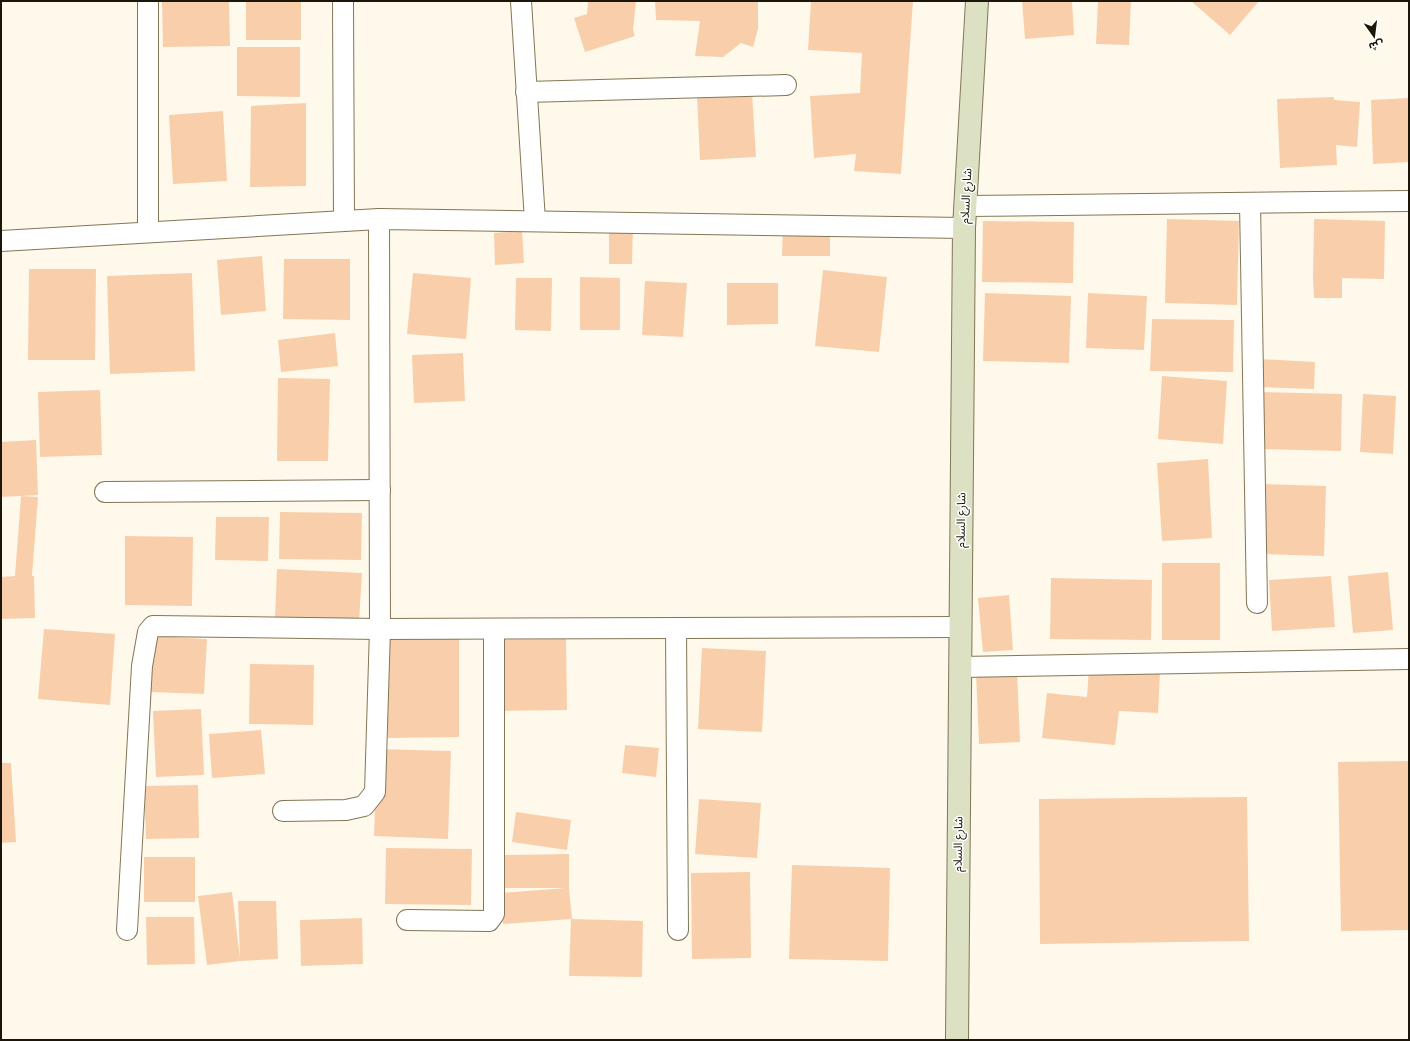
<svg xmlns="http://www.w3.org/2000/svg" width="1410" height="1041" viewBox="0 0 1410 1041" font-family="'Nunito Sans','Noto Sans Arabic',sans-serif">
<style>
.building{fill:#f9cfab}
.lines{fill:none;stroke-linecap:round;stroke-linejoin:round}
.street-casing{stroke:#827656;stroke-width:22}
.secondary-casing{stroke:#827656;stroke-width:24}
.street{stroke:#fff;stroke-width:20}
.secondary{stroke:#dce1c4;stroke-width:22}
.labels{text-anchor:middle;stroke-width:3;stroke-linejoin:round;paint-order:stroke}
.street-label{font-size:12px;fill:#1b1609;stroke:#fff}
</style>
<rect width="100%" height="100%" fill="#fef9eb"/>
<!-- building -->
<g class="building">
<polygon points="162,1 229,1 230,46 163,47"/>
<rect x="246" y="1" width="55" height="39"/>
<polygon points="588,1 636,1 633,30 635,36 585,52 574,18 587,14"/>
<polygon points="655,1 758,1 758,29 753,47 741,43 723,57 695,56 700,21 656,20"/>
<polygon points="811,1 913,1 901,174 854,171 856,154 814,158 810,96 860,93 862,53 808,50"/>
<polygon points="1022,1 1072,1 1074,35 1025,39"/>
<polygon points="1098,1 1131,1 1129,45 1096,44"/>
<polygon points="1191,1 1259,1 1230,35"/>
<polygon points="237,47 300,47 300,97 237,96"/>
<polygon points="752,93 756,157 700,160 697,96"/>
<polygon points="1334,97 1334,100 1360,102 1357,147 1336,145 1337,165 1280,168 1277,99"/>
<polygon points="1409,98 1409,162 1373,164 1371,100"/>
<polygon points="306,103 306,186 250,187 251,106"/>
<polygon points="223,111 227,181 173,184 169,115"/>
<polygon points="1167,219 1239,221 1237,305 1165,303"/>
<polygon points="1314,219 1385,221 1384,279 1342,278 1342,298 1314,298 1313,277"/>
<polygon points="983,221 1074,222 1073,283 982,282"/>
<polygon points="609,226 633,226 632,264 609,264"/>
<polygon points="783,227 830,227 830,256 782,256"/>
<polygon points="522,231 524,263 495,265 494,233"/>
<polygon points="262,256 266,311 221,315 217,260"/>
<polygon points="284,259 350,259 350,320 283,319"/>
<polygon points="29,269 96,269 95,360 28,360"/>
<polygon points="823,270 887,277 879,352 815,346"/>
<polygon points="192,273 195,371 110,374 107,276"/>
<polygon points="413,273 471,278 466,339 407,334"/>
<polygon points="580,277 620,278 620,330 580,330"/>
<polygon points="516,278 552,278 551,331 515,330"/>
<polygon points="645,281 687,283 683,337 642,335"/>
<polygon points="727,283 778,283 778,324 727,325"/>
<polygon points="985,293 1071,296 1069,363 983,361"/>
<polygon points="1088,293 1147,296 1144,350 1086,348"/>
<polygon points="1152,319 1234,320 1233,372 1150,371"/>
<polygon points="335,333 338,366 281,372 278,340"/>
<polygon points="463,353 465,401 414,403 412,355"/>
<polygon points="1260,359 1315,362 1314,389 1258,387"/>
<polygon points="1162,376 1227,381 1223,444 1158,439"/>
<polygon points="278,378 330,379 328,461 277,461"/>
<polygon points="100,390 102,455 40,457 38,392"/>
<polygon points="1263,392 1342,394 1341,451 1262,449"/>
<polygon points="1363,394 1396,396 1393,454 1360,452"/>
<polygon points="36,440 38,495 21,496 38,497 32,576 34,576 35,618 1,619 1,577 15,576 21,496 1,497 1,442"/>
<polygon points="1208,459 1212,538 1162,541 1157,463"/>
<polygon points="1266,484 1326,486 1324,556 1264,554"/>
<polygon points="280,512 362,513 361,560 279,559"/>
<polygon points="216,517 269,517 268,561 215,560"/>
<polygon points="125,536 193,537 192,606 125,605"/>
<rect x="1162" y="563" width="58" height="77"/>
<polygon points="277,569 362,573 359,621 275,617"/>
<polygon points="1388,572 1393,630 1353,633 1348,576"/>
<polygon points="1331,576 1335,627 1272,631 1269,580"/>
<polygon points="1051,578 1152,580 1151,640 1050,639"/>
<polygon points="1009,595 1013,650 983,652 978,598"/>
<polygon points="44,629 115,634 110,705 38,699"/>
<polygon points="459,633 459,737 388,738 387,634"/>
<polygon points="153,636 207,639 204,694 150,692"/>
<polygon points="566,639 567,710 497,711 496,640"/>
<polygon points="702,648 766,651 762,732 698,729"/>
<polygon points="250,664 314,665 313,725 249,724"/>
<polygon points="1089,668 1160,672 1158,713 1119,711 1115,745 1042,738 1047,693 1087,697"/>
<polygon points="1017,671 1020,742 979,744 976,673"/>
<polygon points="201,709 204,775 156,777 153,711"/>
<polygon points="261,730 265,774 212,778 209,734"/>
<polygon points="625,745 659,748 656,777 622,773"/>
<polygon points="377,749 451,751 448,839 374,836"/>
<polygon points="1409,761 1409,930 1341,931 1338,762"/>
<polygon points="1,763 11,763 16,842 1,843"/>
<polygon points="198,785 199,838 146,839 144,786"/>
<polygon points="1247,797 1249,941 1040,944 1039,799"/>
<polygon points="699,799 761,803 757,858 695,854"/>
<polygon points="516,812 571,820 567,850 512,842"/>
<polygon points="386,848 472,849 471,905 385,904"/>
<polygon points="569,854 569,888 572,919 643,921 642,977 569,976 571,919 503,924 501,893 566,888 505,888 505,855"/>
<rect x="144" y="857" width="51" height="45"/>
<polygon points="792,865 890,868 888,961 789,959"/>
<polygon points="750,872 751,958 692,959 691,873"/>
<polygon points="232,892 240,959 238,901 276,901 278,959 240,961 207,965 198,896"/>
<polygon points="146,917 194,917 195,964 147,965"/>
<polygon points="362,918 363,964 301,966 300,920"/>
</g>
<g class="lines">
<!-- street casing -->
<g class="street-casing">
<g id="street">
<polyline points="148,1 148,232"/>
<polyline points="343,1 344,221"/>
<polyline points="521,1 535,221"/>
<polyline points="526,92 786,85"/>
<polyline points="1250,203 1257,603"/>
<polyline points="966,206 1409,201"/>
<polyline points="1,241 379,219 964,228"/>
<polyline points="105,492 380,490"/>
<polyline points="676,628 678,930"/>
<polyline points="960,667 1409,659"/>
<polyline points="283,811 346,810 364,806 375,792 380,629 379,219"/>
<polyline points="407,920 489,921 494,914 494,629"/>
<polyline points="127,930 142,666 148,632 153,626 380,629 960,627"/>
</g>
</g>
<!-- secondary casing -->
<g class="secondary-casing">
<polyline id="secondary" points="957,1040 964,228 977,1"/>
</g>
<!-- street -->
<use href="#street" class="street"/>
<!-- secondary -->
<use href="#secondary" class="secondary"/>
</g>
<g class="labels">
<!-- street labels -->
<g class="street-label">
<text transform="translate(966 196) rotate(-87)" y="4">شارع السلام</text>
<text transform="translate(961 520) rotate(-89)" y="4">شارع السلام</text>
<text transform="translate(958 844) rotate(-89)" y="4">شارع السلام</text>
</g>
</g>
<!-- border -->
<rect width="1410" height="1041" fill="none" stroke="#1b1609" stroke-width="4"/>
<!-- north arrow -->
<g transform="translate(1374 36) rotate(166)" stroke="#ffffff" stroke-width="3" paint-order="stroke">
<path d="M0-3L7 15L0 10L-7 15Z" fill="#1b1609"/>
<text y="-6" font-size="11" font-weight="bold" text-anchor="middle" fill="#1b1609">ش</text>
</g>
</svg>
